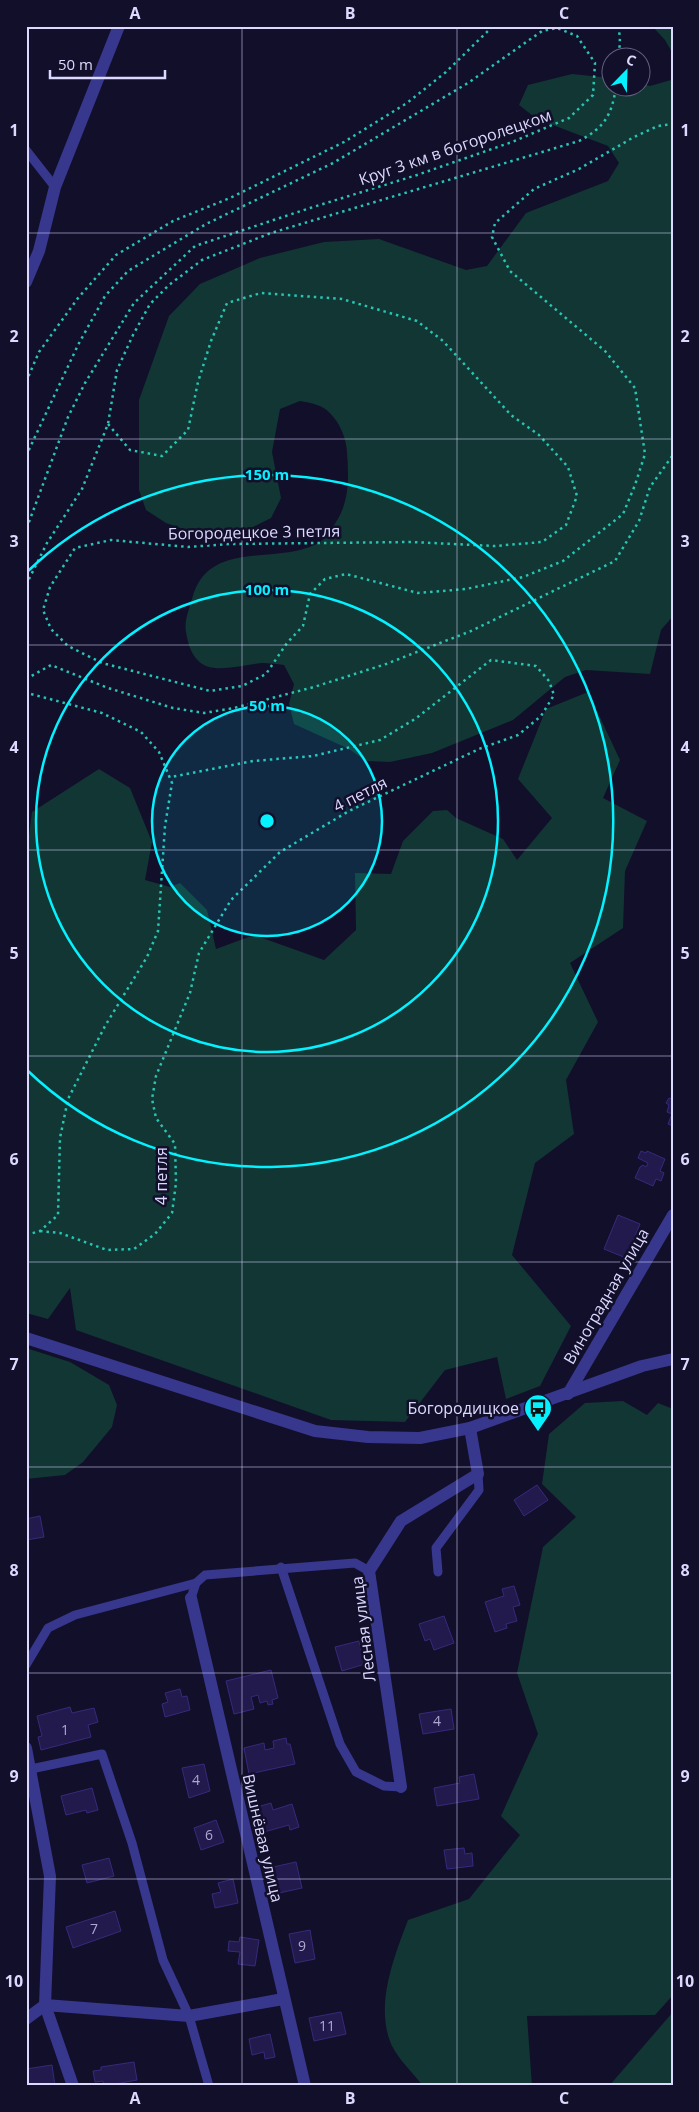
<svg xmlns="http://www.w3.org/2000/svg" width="699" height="2112" viewBox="0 0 699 2112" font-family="'Open Sans',sans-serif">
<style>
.green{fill:#113633}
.building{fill:#22194d;stroke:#362a7b}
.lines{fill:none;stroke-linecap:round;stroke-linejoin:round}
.path{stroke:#27c5b4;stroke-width:2.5;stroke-dasharray:2.5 4;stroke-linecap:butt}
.service{stroke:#37378d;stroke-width:9}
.minor{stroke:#37378d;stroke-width:12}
.tertiary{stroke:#37378d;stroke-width:12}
.grid{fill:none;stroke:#dcd9ff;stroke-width:1;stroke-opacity:0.55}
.ring{fill:none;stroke:#05f1ff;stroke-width:2.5}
.labels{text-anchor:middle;stroke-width:5;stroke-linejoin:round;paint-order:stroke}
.number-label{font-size:14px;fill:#aea9d2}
.street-label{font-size:16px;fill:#dcd9ff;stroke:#120f2b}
.poi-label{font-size:16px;fill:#dcd9ff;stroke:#120f2b;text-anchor:end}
.centre{fill:#05f1ff;stroke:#120f2b;stroke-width:2.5}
.ring-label{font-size:15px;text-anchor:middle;font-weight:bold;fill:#05f1ff;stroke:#120f2b;stroke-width:5;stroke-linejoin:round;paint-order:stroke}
.neatline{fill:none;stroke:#dcd9ff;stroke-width:2}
.grid-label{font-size:16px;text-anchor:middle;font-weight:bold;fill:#dcd9ff}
</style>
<rect width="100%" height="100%" fill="#120f2b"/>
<!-- green -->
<g class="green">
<polygon points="652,26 673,26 673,54 665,40"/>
<path d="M673,73V616L661,630L650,674L586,670L565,677L513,720L432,753L390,762L366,761L349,749L294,724L289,704L294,684L284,665C277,664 269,663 262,663C225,667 194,682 186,632C184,621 189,610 192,599C208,537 278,567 320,542C324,539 327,534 330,530C350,507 349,480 347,452C346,435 337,416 322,407C316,404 307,402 300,401L280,409L272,452L281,498L271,518L251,528L231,532H206L186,530L166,523L146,510L139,490V400L169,316L200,284L260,258L324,242L379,239L466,270L487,266L526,213L608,181L619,163L608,146L537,119L519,105L528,85L572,74L611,78L612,88H642V84L650,86L671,80Z"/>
<polygon points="588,692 620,760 603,798 647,821 625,871 623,928 570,963 598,1022 566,1080 574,1134 535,1163 512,1255 571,1326 540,1386 506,1399 497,1357 445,1370 405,1422 331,1420 76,1330 70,1288 48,1319 26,1313 26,858 32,812 99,769 130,788 152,842 145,880 170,887 180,883 207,910 216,949 254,935 324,960 356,930 355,873 391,874 403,841 433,811 447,810 456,818 503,839 517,860 552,818 518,779 546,709"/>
<polygon points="26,1348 70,1362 109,1385 117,1405 112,1427 83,1462 65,1475 26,1479"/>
<path d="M623,1401L647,1415L658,1403L673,1409V1995L655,2015L527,2016L532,2086H423C414,2074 399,2060 392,2046C374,2007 394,1957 408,1920L469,1899L520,1835L501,1816L538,1734L517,1673L543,1547L576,1517L542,1484L549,1434L585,1403Z"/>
<polygon points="673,2012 673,2086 609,2086"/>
</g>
<!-- building -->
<g class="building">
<polygon points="673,1097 673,1126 668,1124 672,1114 667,1112 669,1105 666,1103 669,1098 672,1099"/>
<polygon points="641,1151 646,1153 647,1151 665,1159 660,1171 664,1173 661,1181 656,1179 653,1186 635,1178 640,1167 643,1165 646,1167 648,1163 638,1158"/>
<polygon points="618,1215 640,1224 626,1258 604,1249"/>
<polygon points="537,1485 548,1500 524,1516 514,1500"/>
<polygon points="40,1516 44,1537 26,1540 26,1519"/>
<polygon points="514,1586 520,1605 513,1607 517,1621 506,1624 507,1628 495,1632 485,1602 504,1596 502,1589"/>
<polygon points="444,1616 454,1643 434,1650 430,1639 425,1641 419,1624"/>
<polygon points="359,1641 365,1664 342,1671 335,1647"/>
<polygon points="271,1670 278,1698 272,1700 273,1704 268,1705 267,1701 260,1703 258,1695 251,1697 254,1709 234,1714 226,1681"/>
<polygon points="180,1689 182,1697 187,1696 190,1710 165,1717 162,1704 168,1702 165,1693"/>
<polygon points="70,1707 72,1713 94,1708 98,1722 88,1725 91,1737 41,1750 38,1737 42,1736 37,1716"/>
<polygon points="451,1709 454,1729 423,1734 419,1714"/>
<polygon points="286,1738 287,1744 290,1744 295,1764 249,1774 244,1748 264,1743 265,1750 274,1748 273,1741"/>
<polygon points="204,1764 210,1791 189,1798 182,1768"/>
<polygon points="474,1774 479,1799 437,1806 434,1788 460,1783 459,1777"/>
<polygon points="92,1788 98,1810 87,1813 86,1810 66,1815 61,1796"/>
<polygon points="271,1803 273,1810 292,1804 299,1827 290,1830 289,1825 264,1832 257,1807"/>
<polygon points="216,1820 224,1842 201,1850 194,1828"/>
<polygon points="464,1848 465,1854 472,1853 473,1866 447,1869 444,1850"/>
<polygon points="109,1858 114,1876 87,1883 82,1865"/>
<polygon points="296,1862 302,1888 279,1893 273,1867"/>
<polygon points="233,1879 238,1903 215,1908 212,1894 221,1892 218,1883"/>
<polygon points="115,1911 121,1931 73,1948 66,1927"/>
<polygon points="310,1930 315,1959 295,1963 289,1934"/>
<polygon points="240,1937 259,1940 255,1966 238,1964 240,1952 228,1951 229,1941 239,1942"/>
<polygon points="341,2012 346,2034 314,2041 309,2018"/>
<polygon points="270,2034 275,2057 265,2059 264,2052 252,2055 249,2039"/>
<polygon points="134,2062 137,2080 104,2086 103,2081 95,2082 93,2071 101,2070 101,2067"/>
<polygon points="52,2065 55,2086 26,2086 26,2069"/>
</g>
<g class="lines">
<!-- path -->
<g class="path">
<polyline points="618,26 620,37 619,58"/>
<polyline points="26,382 39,352 78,298 116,255 173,221 230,198 344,142 407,103 446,72 493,26"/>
<polyline points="108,424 130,450 162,456 188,430 198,382 211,341 227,303 261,293 342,299 417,321 443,341 511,415 539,435 568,467 577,496 566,525 542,542 495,546 412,542 229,544 188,547 111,540 75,548 50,587 43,610 51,629 68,646 102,663 210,691 242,686 266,674 287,643 303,626 310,594 325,579 346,574 418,593 466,589 523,577 563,561 623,514 635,485 645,454 635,388 605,351 510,271 492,237 495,223 534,189 579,169 634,137 658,126 673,124"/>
<polyline points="26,456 78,345 105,296 128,271 206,224 333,163 468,83 542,31 557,28 577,36 595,63 593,95 569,118 512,142 417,175 310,208 195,246 134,303 85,383 68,417 26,530"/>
<path d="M26,585L47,543L82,489L108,424L117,370L133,335L150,304L169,285L202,260L271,233L579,141C605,127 611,116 616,88"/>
<polyline points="26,679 51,665 108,688 173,708 204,713 234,708 314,687 386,664 471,631 615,561 639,521 650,487 673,455"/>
<polyline points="26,690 31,694 102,713 141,732 159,752 172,783 165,826 158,931 147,957 105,1026 68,1099 60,1138 58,1215 40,1231 26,1235"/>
<polyline points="40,1231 60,1233 107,1250 134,1249 155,1234 172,1213 176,1183 175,1144 156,1118 152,1099 156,1076 190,993 199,953 231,900 280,852 349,811 479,749 518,735 541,716 554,695 549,681 536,666 491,660 415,719 380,740 313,756 253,761 171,777"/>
</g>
<!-- service -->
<g class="service">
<polyline points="26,150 55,187"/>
<polyline points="281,1567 340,1744 356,1772 384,1786 401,1787"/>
<polyline points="438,1572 436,1548 479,1490 478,1474"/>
<polyline points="191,1598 196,1583 205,1575 355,1563 369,1571"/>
<polyline points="26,1665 48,1628 75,1615 196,1583"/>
<polyline points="31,1769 102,1754 132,1843 163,1960 189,2016 209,2086"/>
</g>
<!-- minor -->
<g class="minor">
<polyline points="26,282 39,251 55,187 119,26"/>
<polyline points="568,1394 673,1215"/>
<polyline points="191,1598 305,2086"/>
<polyline points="26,1748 50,1876 45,2005 73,2086"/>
<polyline points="401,1787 369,1571 401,1521 478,1474 470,1428"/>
<polyline points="26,2019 45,2005 189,2016 283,1999"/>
</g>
<!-- tertiary -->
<polyline class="tertiary" points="26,1338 315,1431 368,1437 420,1438 470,1428 642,1366 673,1359"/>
</g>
<!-- grid -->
<path class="grid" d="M242,26V2086M457,26V2086M26,233H673M26,439H673M26,645H673M26,850H673M26,1056H673M26,1262H673M26,1467H673M26,1673H673M26,1879H673"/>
<!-- distance rings -->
<circle cx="267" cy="821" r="115" fill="#05f1ff" fill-opacity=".12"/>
<g class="ring">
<circle cx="267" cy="821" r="115"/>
<circle cx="267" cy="821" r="231"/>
<path d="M27 572A346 346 0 1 1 27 1070"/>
</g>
<!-- icons -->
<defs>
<g id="bus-pin" transform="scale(1.4375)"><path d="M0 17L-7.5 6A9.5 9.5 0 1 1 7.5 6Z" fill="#05f1ff" stroke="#120f2b"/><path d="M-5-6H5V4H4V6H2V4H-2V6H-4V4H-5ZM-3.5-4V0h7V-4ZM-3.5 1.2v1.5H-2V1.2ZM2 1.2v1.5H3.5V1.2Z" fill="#111"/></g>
</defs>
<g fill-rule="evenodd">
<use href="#bus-pin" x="538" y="1408"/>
</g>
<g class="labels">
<!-- number labels -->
<g class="number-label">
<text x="437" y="1726">4</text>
<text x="65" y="1735">1</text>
<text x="196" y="1785">4</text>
<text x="209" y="1840">6</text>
<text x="94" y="1934">7</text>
<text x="302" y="1951">9</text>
<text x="327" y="2031">11</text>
</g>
<!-- street labels -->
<g class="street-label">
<text transform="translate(455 147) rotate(-19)" y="6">Круг 3 км в богоролецком</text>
<text transform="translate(254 532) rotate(-1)" y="6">Богородецкое 3 петля</text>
<text transform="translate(360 794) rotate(-27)" y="6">4 петля</text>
<text transform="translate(161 1176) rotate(-90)" y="6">4 петля</text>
<text transform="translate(606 1296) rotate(-60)" y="6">Виноградная улица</text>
<text transform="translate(363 1629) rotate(-97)" y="6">Лесная улица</text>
<text transform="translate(263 1838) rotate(77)" y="6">Вишнёвая улица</text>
</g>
<!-- poi labels -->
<g class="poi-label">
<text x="519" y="1414">Богородицкое</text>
</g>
</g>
<circle cx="267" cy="821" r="8" class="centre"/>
<g class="ring-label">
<text x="267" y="480">150 m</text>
<text x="267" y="595">100 m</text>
<text x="267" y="711">50 m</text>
</g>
<!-- border -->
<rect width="699" height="2112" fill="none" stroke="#120f2b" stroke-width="55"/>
<!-- north arrow -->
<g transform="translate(626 72) rotate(23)"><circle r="24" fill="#120f2b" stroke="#636080"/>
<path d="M0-4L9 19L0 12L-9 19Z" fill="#05f1ff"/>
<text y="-8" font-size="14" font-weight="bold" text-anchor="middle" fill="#dcd9ff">С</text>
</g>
<!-- scale -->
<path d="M50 70v8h115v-8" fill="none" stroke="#dcd9ff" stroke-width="2.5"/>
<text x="58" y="70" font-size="15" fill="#dcd9ff" stroke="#120f2b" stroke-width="4" paint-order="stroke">50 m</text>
<rect x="28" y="28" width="644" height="2056" class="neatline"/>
<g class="grid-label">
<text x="135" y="19">A</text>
<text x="350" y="19">B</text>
<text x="564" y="19">C</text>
<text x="14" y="136">1</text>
<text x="685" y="136">1</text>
<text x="14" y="342">2</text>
<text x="685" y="342">2</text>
<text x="14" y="547">3</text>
<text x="685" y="547">3</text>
<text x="14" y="753">4</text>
<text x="685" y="753">4</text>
<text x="14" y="959">5</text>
<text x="685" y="959">5</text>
<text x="14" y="1165">6</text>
<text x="685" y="1165">6</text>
<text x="14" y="1370">7</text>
<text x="685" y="1370">7</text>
<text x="14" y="1576">8</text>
<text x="685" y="1576">8</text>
<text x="14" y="1782">9</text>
<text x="685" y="1782">9</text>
<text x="14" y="1987">10</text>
<text x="685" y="1987">10</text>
<text x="135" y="2104">A</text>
<text x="350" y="2104">B</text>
<text x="564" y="2104">C</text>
</g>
</svg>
